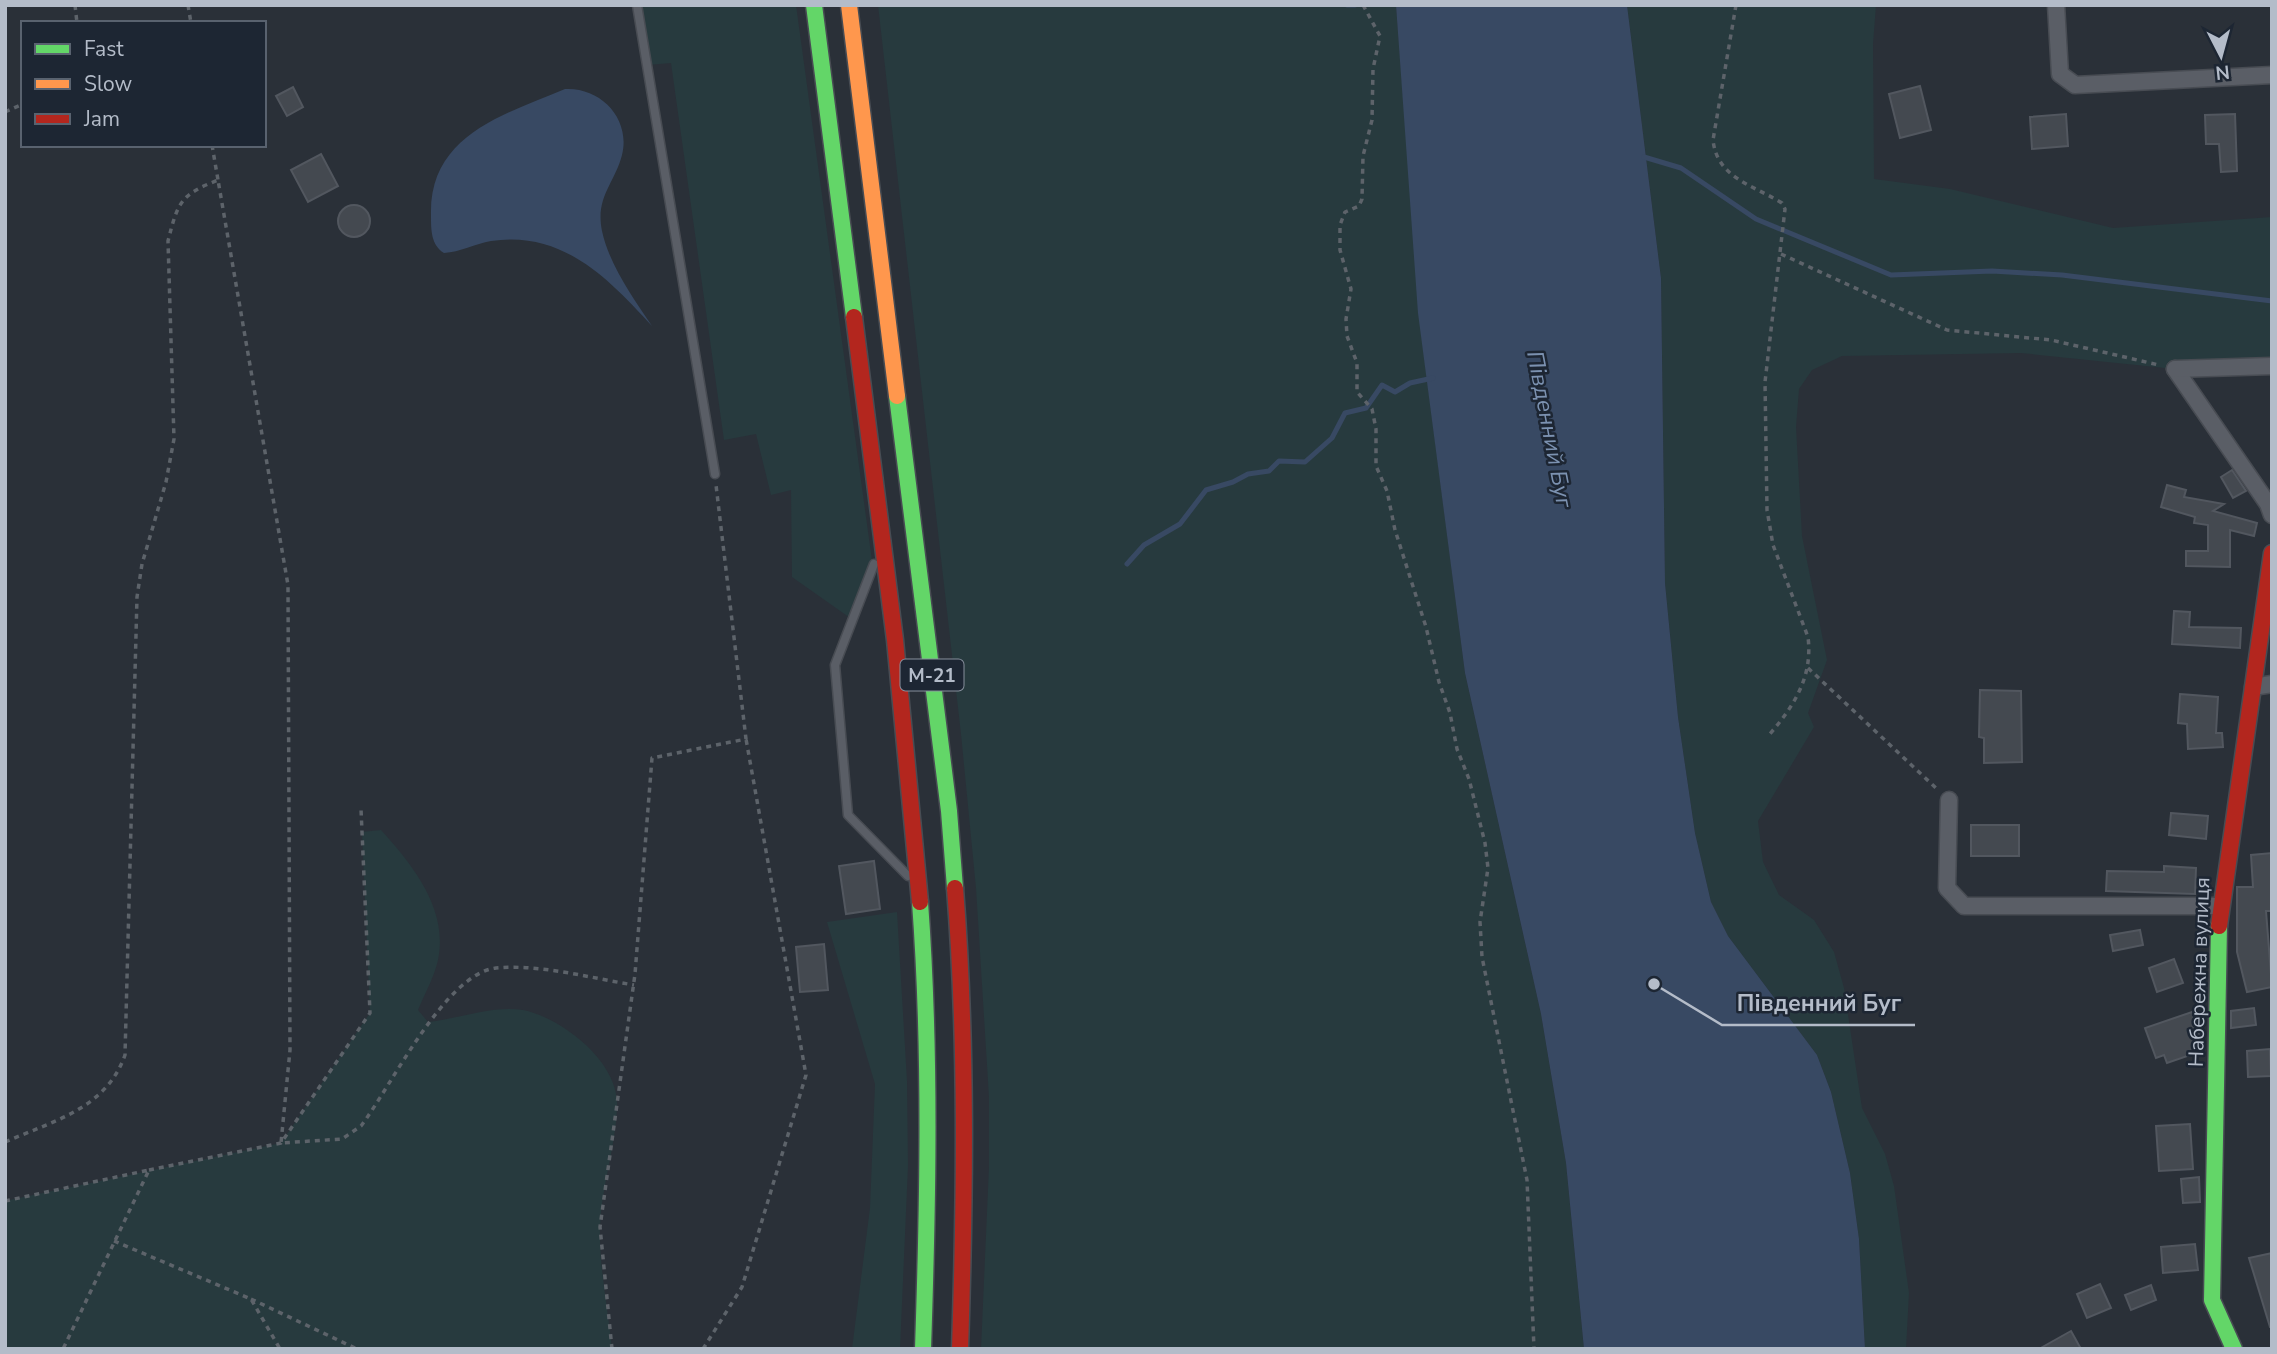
<svg xmlns="http://www.w3.org/2000/svg" width="2277" height="1354" viewBox="0 0 2277 1354" font-family="'Nunito Sans',sans-serif">
<style>
.green{fill:#273a3e}
.water{fill:#384963}
.lines{fill:none;stroke-linecap:round;stroke-linejoin:round}
.stream{stroke:#384963;stroke-width:5}
.building{fill:#444950;stroke:#52575f;stroke-width:2}
.lane-casing{stroke:#484c53;stroke-width:11}
.street-casing{stroke:#484c53;stroke-width:19}
.fast-casing{stroke:#484c53;stroke-width:19}
.slow-casing{stroke:#484c53;stroke-width:19}
.jam-casing{stroke:#484c53;stroke-width:19}
.path{stroke:#5d636a;stroke-width:3.5;stroke-dasharray:5 5;stroke-linecap:butt}
.lane{stroke:#5a5e66;stroke-width:8}
.street{stroke:#5a5e66;stroke-width:16}
.fast{stroke:#63d668;stroke-width:16}
.slow{stroke:#ff974d;stroke-width:16}
.jam{stroke:#b3261e;stroke-width:16}
.labels{text-anchor:middle;stroke-width:5;stroke-linejoin:round;paint-order:stroke}
.shield{fill:#1d2633;stroke:#878f9c;stroke-width:2}
.shield-label{font-size:19px;font-weight:bold;fill:#b4bcc9}
.street-label{font-size:21px;fill:#b4bcc9;stroke:#1d2633}
.water-label{font-size:23px;font-style:italic;fill:#7c92b1;stroke:#1d2633}
.leader{fill:none;stroke:#b4bcc9;stroke-width:2.5}
.callout-dot{fill:#b4bcc9;stroke:#1d2633;stroke-width:2.5}
.callout-label{font-size:23px;text-anchor:middle;font-weight:bold;fill:#b4bcc9;stroke:#1d2633;stroke-width:5;stroke-linejoin:round;paint-order:stroke}
</style>
<rect width="100%" height="100%" fill="#2a3038"/>
<!-- green -->
<g class="green">
<polygon points="637,5 796,5 873,568 853,620 792,577 791,490 771,495 756,434 724,440 671,63 647,65"/>
<polygon points="878,5 1396,5 1422,340 1465,673 1541,1014 1566,1163 1584,1349 981,1349 989,1167 989,1097 976,888 961,734"/>
<polygon points="1627,5 1876,5 1873,44 1874,179 1950,189 2113,228 2272,217 2272,366 2175,369 2021,353 1842,356 1812,370 1799,389 1796,427 1802,536 1827,660 1808,713 1814,727 1758,821 1763,862 1779,895 1814,920 1834,952 1844,988 1862,1108 1885,1154 1894,1186 1909,1293 1906,1349 1865,1349 1859,1239 1850,1173 1831,1092 1817,1055 1728,936 1711,902 1695,833 1678,717 1665,583 1661,278"/>
<path d="M381,830C411,863 446,906 439,954C437,972 425,993 418,1010L428,1022C458,1019 493,1005 523,1010C562,1018 619,1062 617,1106C616,1147 601,1187 600,1227C599,1267 608,1309 612,1349H5V1201L281,1143L370,1013L362,832Z"/>
<polygon points="897,912 907,1081 908,1166 900,1349 852,1349 870,1208 875,1084 827,922"/>
</g>
<!-- water -->
<g class="water">
<polygon points="1396,5 1627,5 1661,278 1665,583 1678,717 1695,833 1711,902 1728,936 1817,1055 1831,1092 1850,1173 1859,1239 1865,1349 1584,1349 1566,1163 1541,1014 1465,673 1418,313"/>
<path d="M565,89C601,87 631,119 622,155C615,183 595,197 602,231C609,264 633,298 652,326C608,278 562,230 491,241C475,244 460,252 444,253C431,245 431,230 431,215C429,134 506,114 565,89Z"/>
</g>
<g class="lines">
<!-- stream -->
<g class="stream">
<polyline points="1347,5 1355,5"/>
<polyline points="1644,157 1681,168 1756,219 1891,275 1992,271 2062,275 2272,301"/>
<polyline points="1127,564 1144,545 1180,524 1206,490 1233,482 1248,474 1269,471 1279,461 1305,462 1332,438 1345,413 1366,408 1382,385 1395,392 1410,383 1433,378"/>
</g>
</g>
<!-- building -->
<g class="building">
<polygon points="1920,86 1931,130 1900,138 1889,94"/>
<polygon points="293,87 303,107 287,116 276,96"/>
<polygon points="2066,114 2068,146 2032,149 2030,117"/>
<polygon points="2235,114 2237,171 2221,172 2219,144 2206,144 2205,115"/>
<polygon points="321,154 338,186 308,202 291,170"/>
<circle cx="354" cy="221" r="16"/>
<polygon points="2232,470 2246,491 2233,498 2221,477"/>
<polygon points="2167,485 2186,490 2184,497 2224,504 2213,511 2257,523 2254,536 2230,530 2230,567 2186,566 2186,551 2208,551 2208,525 2194,523 2195,517 2161,507"/>
<polygon points="2174,611 2190,612 2189,627 2241,628 2240,648 2172,644"/>
<polygon points="1980,690 2021,691 2022,762 1984,763 1984,738 1979,737"/>
<polygon points="2180,694 2218,697 2216,733 2222,733 2223,747 2188,749 2187,724 2178,723"/>
<polygon points="2171,813 2208,816 2206,839 2169,835"/>
<rect x="1971" y="825" width="48" height="31"/>
<polygon points="2272,853 2272,911 2266,911 2272,987 2247,992 2237,952 2237,887 2253,887 2251,855"/>
<polygon points="874,861 880,909 846,914 839,866"/>
<polygon points="2164,866 2196,868 2195,894 2106,891 2107,871 2164,872"/>
<polygon points="2140,930 2143,945 2113,951 2110,935"/>
<polygon points="824,944 828,990 800,992 796,947"/>
<polygon points="2174,959 2183,983 2157,992 2149,968"/>
<polygon points="2254,1008 2256,1025 2231,1028 2231,1011"/>
<polygon points="2192,1012 2201,1039 2198,1041 2202,1051 2167,1063 2164,1055 2156,1058 2145,1028"/>
<polygon points="2270,1049 2271,1076 2248,1077 2247,1051"/>
<polygon points="2190,1124 2193,1169 2159,1171 2156,1126"/>
<polygon points="2199,1177 2200,1202 2183,1203 2181,1179"/>
<polygon points="2195,1244 2198,1270 2163,1273 2161,1247"/>
<polygon points="2272,1253 2272,1327 2270,1327 2249,1258"/>
<polygon points="2100,1284 2111,1308 2087,1318 2077,1294"/>
<polygon points="2151,1285 2156,1300 2131,1310 2125,1295"/>
<polygon points="2071,1331 2081,1349 2039,1349"/>
</g>
<g class="lines">
<!-- lane casing -->
<g class="lane-casing">
<g id="lane">
<polyline points="637,5 715,474"/>
<polyline points="874,564 835,665 848,815 908,876"/>
</g>
</g>
<!-- street casing -->
<g class="street-casing">
<g id="street">
<polyline points="2056,5 2060,74 2075,85 2272,75"/>
<polyline points="2175,369 2268,504 2272,515"/>
<polyline points="2175,369 2272,366"/>
<polyline points="2253,687 2272,684"/>
<polyline points="1949,800 1947,888 1964,906 2219,906"/>
</g>
</g>
<!-- fast casing -->
<g class="fast-casing">
<g id="fast">
<polyline points="814,5 854,317"/>
<polyline points="897,396 949,811 955,888"/>
<path d="M920,902C931,1052 928,1200 923,1349"/>
<polyline points="2219,926 2212,1300 2234,1349"/>
</g>
</g>
<!-- slow casing -->
<g class="slow-casing">
<polyline id="slow" points="849,5 897,396"/>
</g>
<!-- jam casing -->
<g class="jam-casing">
<g id="jam">
<polyline points="854,317 895,640 920,902"/>
<path d="M955,888C967,1042 965,1195 960,1349"/>
<polyline points="2219,926 2272,553"/>
</g>
</g>
<!-- path -->
<g class="path">
<polyline points="75,5 77,23"/>
<polyline points="188,5 191,23"/>
<polyline points="1363,5 1380,36 1373,69 1372,120 1363,156 1362,199 1359,206 1345,212 1340,225 1340,250 1351,289 1346,319 1347,336 1357,363 1357,392 1372,409 1376,429 1376,466 1387,491 1395,530 1426,627 1439,682 1450,713 1457,749 1469,779 1485,843 1488,868 1480,922 1482,957 1527,1180 1534,1349"/>
<path d="M1736,5L1713,140C1717,178 1753,185 1782,203L1785,209L1765,382L1767,510L1773,545L1808,637C1813,677 1794,706 1769,735"/>
<polyline points="5,112 23,104"/>
<polyline points="212,145 218,180"/>
<polyline points="1781,254 1947,330 2051,340 2159,365"/>
<polyline points="1808,668 1937,789"/>
<path d="M5,1142C53,1121 106,1109 125,1055L137,597L142,564L166,482L174,439L168,241C178,202 180,195 218,180L288,585L290,1050L281,1143L342,1139L361,1126C392,1085 445,974 496,968C541,964 590,978 634,985"/>
<polyline points="149,1170 281,1143 370,1013 361,809"/>
<polyline points="5,1201 149,1170 63,1349"/>
<polyline points="114,1241 251,1299 280,1349"/>
<polyline points="251,1299 357,1349"/>
<polyline points="612,1349 600,1227 635,974 652,758 746,739 716,485"/>
<polyline points="703,1349 742,1287 806,1075 746,739"/>
</g>
<!-- lane -->
<use href="#lane" class="lane"/>
<!-- street -->
<use href="#street" class="street"/>
<!-- fast -->
<use href="#fast" class="fast"/>
<!-- slow -->
<use href="#slow" class="slow"/>
<!-- jam -->
<use href="#jam" class="jam"/>
</g>
<g class="labels">
<!-- shield labels -->
<rect class="shield" x="900.5" y="659.5" width="63" height="31" rx="5"/>
<g class="shield-label">
<text x="932" y="682">М-21</text>
</g>
<!-- street labels -->
<g class="street-label">
<text transform="translate(2199 972) rotate(-88)" y="7">Набережна вулиця</text>
</g>
<!-- water labels -->
<g class="water-label">
<text transform="translate(1550 429) rotate(79)" y="8">Південний Буг</text>
</g>
</g>
<!-- callouts -->
<path class="leader" d="M1654 984L1722 1025H1915"/>
<circle class="callout-dot" cx="1654" cy="984" r="7"/>
<g class="callout-label">
<text x="1819" y="1011">Південний Буг</text>
</g>
<!-- border -->
<rect width="2277" height="1354" fill="none" stroke="#b4bcc9" stroke-width="14"/>
<!-- legend -->
<rect x="21" y="21" width="245" height="126" fill="#1d2633" stroke="#59626f" stroke-width="2"/>
<rect x="35" y="44" width="35" height="10" fill="#63d668" stroke="#59626f" stroke-width="2"/>
<text x="84" y="56" font-size="21" fill="#b4bcc9">Fast</text>
<rect x="35" y="79" width="35" height="10" fill="#ff974d" stroke="#59626f" stroke-width="2"/>
<text x="84" y="91" font-size="21" fill="#b4bcc9">Slow</text>
<rect x="35" y="114" width="35" height="10" fill="#b3261e" stroke="#59626f" stroke-width="2"/>
<text x="84" y="126" font-size="21" fill="#b4bcc9">Jam</text>
<!-- north arrow -->
<g transform="translate(2221 56) rotate(174)" stroke="#1d2633" stroke-width="5" paint-order="stroke">
<path d="M0-5L12 26L0 18L-12 26Z" fill="#b4bcc9"/>
<text y="-10" font-size="19" font-weight="bold" text-anchor="middle" fill="#b4bcc9">N</text>
</g>
</svg>
